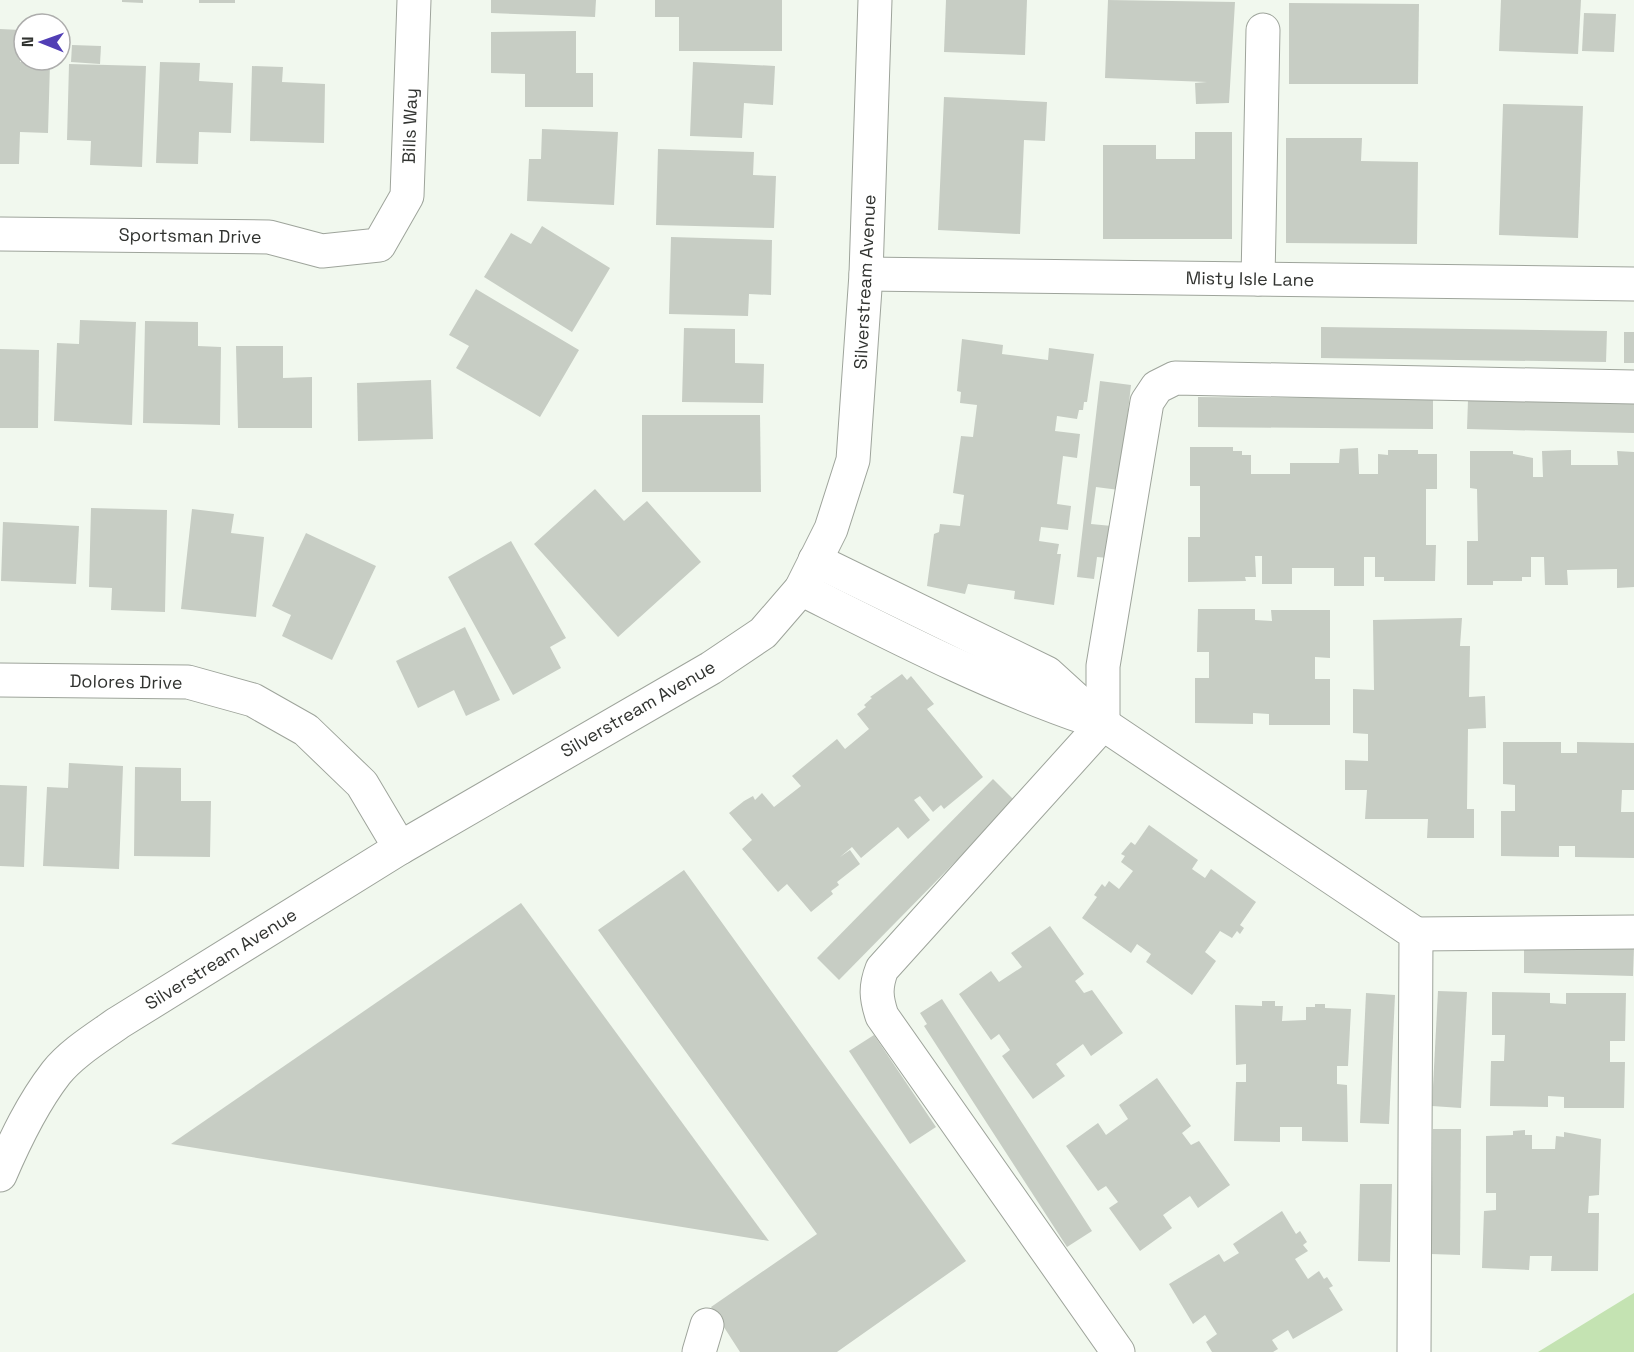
<svg xmlns="http://www.w3.org/2000/svg" width="1634" height="1352" viewBox="0 0 1634 1352" font-family="'Space Grotesk',sans-serif">
<style>
.green{fill:#c4e3b2}
.building{fill:#c7cdc4}
.lines{fill:none;stroke-linecap:round;stroke-linejoin:round}
.minor-casing{stroke:#9ea49b;stroke-width:35}
.minor{stroke:#fff;stroke-width:33}
.labels{text-anchor:middle;stroke-width:4.5;stroke-linejoin:round;paint-order:stroke}
.street-label{font-size:18px;fill:#313330;stroke:#fff}
</style>
<rect width="100%" height="100%" fill="#f1f8ee"/>
<!-- green -->
<polygon class="green" points="1634,1293 1634,1352 1538,1352"/>
<!-- building -->
<g class="building">
<polygon points="122,0 143,0 143,3 122,2"/>
<rect x="199" y="0" width="36" height="3"/>
<polygon points="491,0 596,0 595,17 491,13"/>
<polygon points="655,0 782,0 782,51 679,51 679,17 655,17"/>
<polygon points="946,0 1027,0 1025,55 944,52"/>
<polygon points="1108,0 1235,2 1229,103 1196,104 1195,83 1207,82 1105,78"/>
<polygon points="1501,0 1581,0 1578,54 1499,51"/>
<polygon points="1289,3 1419,4 1418,84 1289,84"/>
<polygon points="1584,13 1616,14 1614,52 1582,51"/>
<polygon points="0,29 21,30 20,62 50,63 48,133 20,132 19,164 0,164"/>
<polygon points="576,31 576,73 593,73 593,107 525,107 525,74 491,73 491,32"/>
<polygon points="72,45 101,46 100,64 71,62"/>
<polygon points="160,62 200,63 199,81 233,83 231,133 199,132 198,164 156,163"/>
<polygon points="693,62 775,66 773,105 744,103 742,138 690,136"/>
<polygon points="69,64 146,66 142,167 90,165 91,141 67,140"/>
<polygon points="252,66 283,67 282,82 325,84 324,143 250,141"/>
<polygon points="944,97 1047,102 1045,141 1024,140 1020,234 938,230"/>
<polygon points="1503,104 1583,106 1578,238 1499,235"/>
<polygon points="542,129 618,132 614,205 527,201 529,159 541,159"/>
<polygon points="1195,132 1232,132 1232,239 1103,239 1103,145 1156,145 1156,159 1195,159"/>
<polygon points="1286,138 1362,138 1361,161 1418,162 1417,244 1286,243"/>
<polygon points="658,149 754,152 753,175 776,176 774,228 656,225"/>
<polygon points="542,226 610,268 572,332 484,277 511,233 531,244"/>
<polygon points="671,237 772,240 771,295 749,294 748,316 669,314"/>
<polygon points="476,289 579,350 540,417 456,368 469,346 449,335"/>
<polygon points="80,320 136,322 132,425 54,421 57,343 79,344"/>
<polygon points="145,321 198,322 198,346 221,347 220,425 143,423"/>
<polygon points="1321,327 1607,331 1606,362 1321,358"/>
<polygon points="684,328 735,329 735,363 764,364 763,403 682,402"/>
<rect x="1624" y="332" width="10" height="31"/>
<polygon points="962,339 1003,345 1002,354 1048,360 1049,348 1094,354 1087,402 1084,402 1083,410 1079,410 1077,419 1057,416 1055,431 1080,434 1077,458 1063,456 1057,504 1071,506 1068,530 1041,527 1039,541 1059,544 1057,554 1061,554 1054,605 1014,599 1015,591 968,584 965,594 927,586 934,534 939,532 940,524 960,526 964,495 953,493 961,436 973,437 977,405 960,403 961,392 957,391"/>
<polygon points="236,346 283,346 283,378 312,377 312,428 238,428"/>
<polygon points="0,349 39,350 38,428 0,428"/>
<polygon points="431,380 433,439 358,441 357,383"/>
<polygon points="1100,381 1131,385 1119,490 1096,487 1091,524 1112,526 1108,558 1097,557 1094,579 1077,577"/>
<polygon points="1198,397 1433,399 1433,429 1198,427"/>
<polygon points="1468,400 1634,404 1634,433 1467,429"/>
<polygon points="642,415 760,415 761,492 642,492"/>
<polygon points="1190,447 1233,447 1233,451 1242,451 1242,455 1251,455 1251,474 1290,474 1290,463 1339,463 1340,449 1358,448 1359,474 1378,474 1378,454 1388,455 1388,450 1418,450 1418,454 1437,454 1437,489 1426,489 1426,545 1436,545 1435,581 1384,581 1384,577 1375,577 1375,557 1364,557 1364,586 1334,586 1334,568 1292,568 1292,584 1262,584 1262,556 1255,556 1256,577 1245,577 1246,581 1188,582 1188,537 1200,537 1200,486 1190,486"/>
<polygon points="1571,450 1571,465 1618,465 1617,451 1634,452 1634,587 1617,588 1617,569 1567,570 1568,585 1545,585 1544,557 1531,557 1531,577 1522,577 1522,581 1493,581 1493,585 1467,585 1467,541 1478,541 1477,489 1470,488 1470,451 1513,451 1513,454 1533,458 1533,477 1543,477 1542,451"/>
<polygon points="595,489 624,521 647,501 701,562 618,637 534,544"/>
<polygon points="91,508 167,510 165,612 111,610 112,588 89,587"/>
<polygon points="192,509 234,514 231,533 264,537 256,617 181,609"/>
<polygon points="3,522 79,526 76,584 1,581"/>
<polygon points="306,533 376,566 332,660 282,636 291,615 272,606"/>
<polygon points="511,541 566,638 550,647 561,668 513,695 448,577"/>
<polygon points="1198,609 1255,609 1255,620 1272,621 1271,610 1330,610 1330,658 1315,657 1315,679 1330,679 1330,725 1269,725 1269,714 1253,713 1253,724 1195,723 1195,678 1209,678 1209,652 1197,652"/>
<polygon points="1462,618 1460,646 1470,646 1469,697 1485,696 1486,728 1468,729 1467,809 1474,809 1474,838 1427,838 1428,819 1365,819 1367,790 1345,790 1345,760 1368,761 1368,734 1353,733 1353,689 1374,690 1373,620"/>
<polygon points="465,627 500,700 466,716 454,690 418,708 396,661"/>
<polygon points="902,674 907,680 911,676 934,704 927,709 983,777 944,809 941,805 933,812 920,796 914,800 930,820 908,839 898,827 861,858 852,847 840,857 850,850 860,864 837,882 839,885 831,891 833,894 811,912 787,884 778,892 742,849 752,840 729,813 744,801 753,796 755,800 762,793 774,807 801,786 792,776 837,739 845,749 869,729 857,714 866,707 864,705 872,698 870,697"/>
<polygon points="1503,742 1561,742 1561,753 1577,753 1577,742 1634,743 1634,790 1622,790 1621,812 1634,812 1634,858 1575,857 1575,846 1559,846 1559,857 1501,856 1501,811 1515,811 1515,785 1503,784"/>
<polygon points="69,763 123,766 119,869 43,866 47,787 68,788"/>
<polygon points="135,767 181,768 181,801 211,801 210,857 134,856"/>
<polygon points="993,779 1015,801 839,980 817,958"/>
<polygon points="0,785 27,786 24,867 0,866"/>
<polygon points="1149,825 1198,860 1192,869 1205,878 1211,869 1256,902 1240,925 1244,928 1240,934 1237,931 1232,938 1220,931 1205,952 1216,961 1192,995 1146,962 1151,954 1137,944 1131,953 1082,918 1097,897 1094,895 1102,884 1105,887 1109,881 1119,889 1133,871 1121,862 1125,856 1121,854 1131,842 1135,845"/>
<polygon points="684,870 966,1261 837,1352 740,1352 711,1307 817,1234 598,930"/>
<polygon points="521,903 769,1241 171,1144"/>
<polygon points="1050,926 1084,974 1075,981 1084,993 1092,990 1123,1033 1091,1056 1083,1044 1056,1064 1065,1076 1033,1099 1002,1056 1010,1050 999,1034 991,1040 959,994 991,971 999,982 1022,967 1011,953"/>
<polygon points="1524,944 1634,947 1633,976 1524,973"/>
<polygon points="1438,991 1467,992 1461,1108 1432,1106"/>
<polygon points="1492,992 1550,993 1550,1003 1566,1004 1566,993 1626,993 1625,1041 1610,1041 1610,1062 1625,1062 1624,1108 1564,1108 1564,1097 1548,1096 1548,1107 1490,1106 1491,1061 1504,1061 1505,1035 1492,1035"/>
<polygon points="1366,993 1395,995 1389,1124 1360,1123"/>
<polygon points="942,999 1092,1231 1067,1247 924,1026 927,1024 920,1013"/>
<polygon points="1262,1001 1275,1001 1275,1006 1283,1006 1282,1021 1306,1020 1306,1007 1315,1007 1315,1004 1325,1004 1325,1008 1351,1009 1348,1066 1337,1066 1337,1084 1347,1085 1348,1142 1302,1141 1302,1127 1280,1127 1280,1142 1234,1141 1236,1082 1246,1082 1246,1064 1236,1065 1235,1005 1262,1006"/>
<polygon points="874,1035 936,1127 910,1144 849,1051"/>
<polygon points="1157,1078 1191,1126 1182,1133 1191,1145 1199,1141 1230,1185 1198,1208 1190,1196 1163,1215 1172,1228 1140,1251 1109,1208 1118,1202 1106,1186 1098,1191 1066,1146 1098,1123 1106,1135 1128,1119 1119,1105"/>
<polygon points="1433,1129 1461,1129 1460,1255 1431,1254"/>
<polygon points="1525,1130 1525,1135 1532,1135 1532,1149 1555,1149 1556,1136 1564,1137 1564,1132 1601,1139 1599,1195 1589,1196 1588,1213 1599,1213 1598,1271 1551,1271 1552,1256 1530,1256 1529,1270 1482,1268 1484,1211 1496,1210 1496,1193 1486,1193 1486,1136 1513,1135 1513,1131"/>
<polygon points="1360,1184 1392,1184 1390,1262 1358,1261"/>
<polygon points="1282,1211 1296,1234 1300,1231 1307,1242 1303,1245 1308,1251 1295,1259 1308,1279 1319,1271 1324,1279 1327,1277 1333,1286 1329,1288 1343,1310 1293,1339 1288,1330 1272,1340 1278,1349 1273,1352 1212,1352 1206,1342 1217,1334 1205,1315 1193,1324 1169,1284 1219,1254 1224,1262 1239,1253 1233,1244"/>
</g>
<g class="lines">
<!-- minor casing -->
<g class="minor-casing">
<g id="minor">
<polyline points="0,234 269,237 322,251 379,245 407,196 414,0"/>
<polyline points="866,274 1634,284"/>
<polyline points="1258,279 1263,30"/>
<polyline points="815,560 1047,673 1103,724 1416,934 1414,1352"/>
<path d="M801,589C895,636 989,685 1089,719"/>
<polyline points="0,680 188,682 253,700 306,730 362,784 400,848"/>
<polyline points="1416,934 1634,932"/>
<path d="M0,1175C15,1140 32,1104 56,1073C72,1053 97,1038 118,1023L400,848L711,668L763,633L801,589L831,529L853,460L866,274L875,0"/>
<polyline points="699,1352 707,1325"/>
<path d="M1118,1352L882,1016C876,998 875,987 882,969L1103,724V666L1147,402L1157,387L1175,378L1634,387"/>
</g>
</g>
<!-- minor -->
<use href="#minor" class="minor"/>
</g>
<g class="labels">
<!-- street labels -->
<g class="street-label">
<text transform="translate(410 126) rotate(-88)" y="6">Bills Way</text>
<text transform="translate(190 236) rotate(1)" y="6">Sportsman Drive</text>
<text transform="translate(1250 279) rotate(1)" y="6">Misty Isle Lane</text>
<text transform="translate(865 282) rotate(-87)" y="6">Silverstream Avenue</text>
<text transform="translate(126 682) rotate(1)" y="6">Dolores Drive</text>
<text transform="translate(638 709) rotate(-30)" y="6">Silverstream Avenue</text>
<text transform="translate(221 959) rotate(-32)" y="6">Silverstream Avenue</text>
</g>
</g>
<!-- north arrow -->
<g transform="translate(42 42) rotate(271)"><circle r="28" fill="#ffffff" stroke="#adadac" stroke-width="1.5"/>
<path d="M0-4.5L10 22L0 15L-10 22Z" fill="#513eb5"/>
<text y="-9" font-size="16" font-weight="bold" text-anchor="middle" fill="#313330">N</text>
</g>
</svg>
